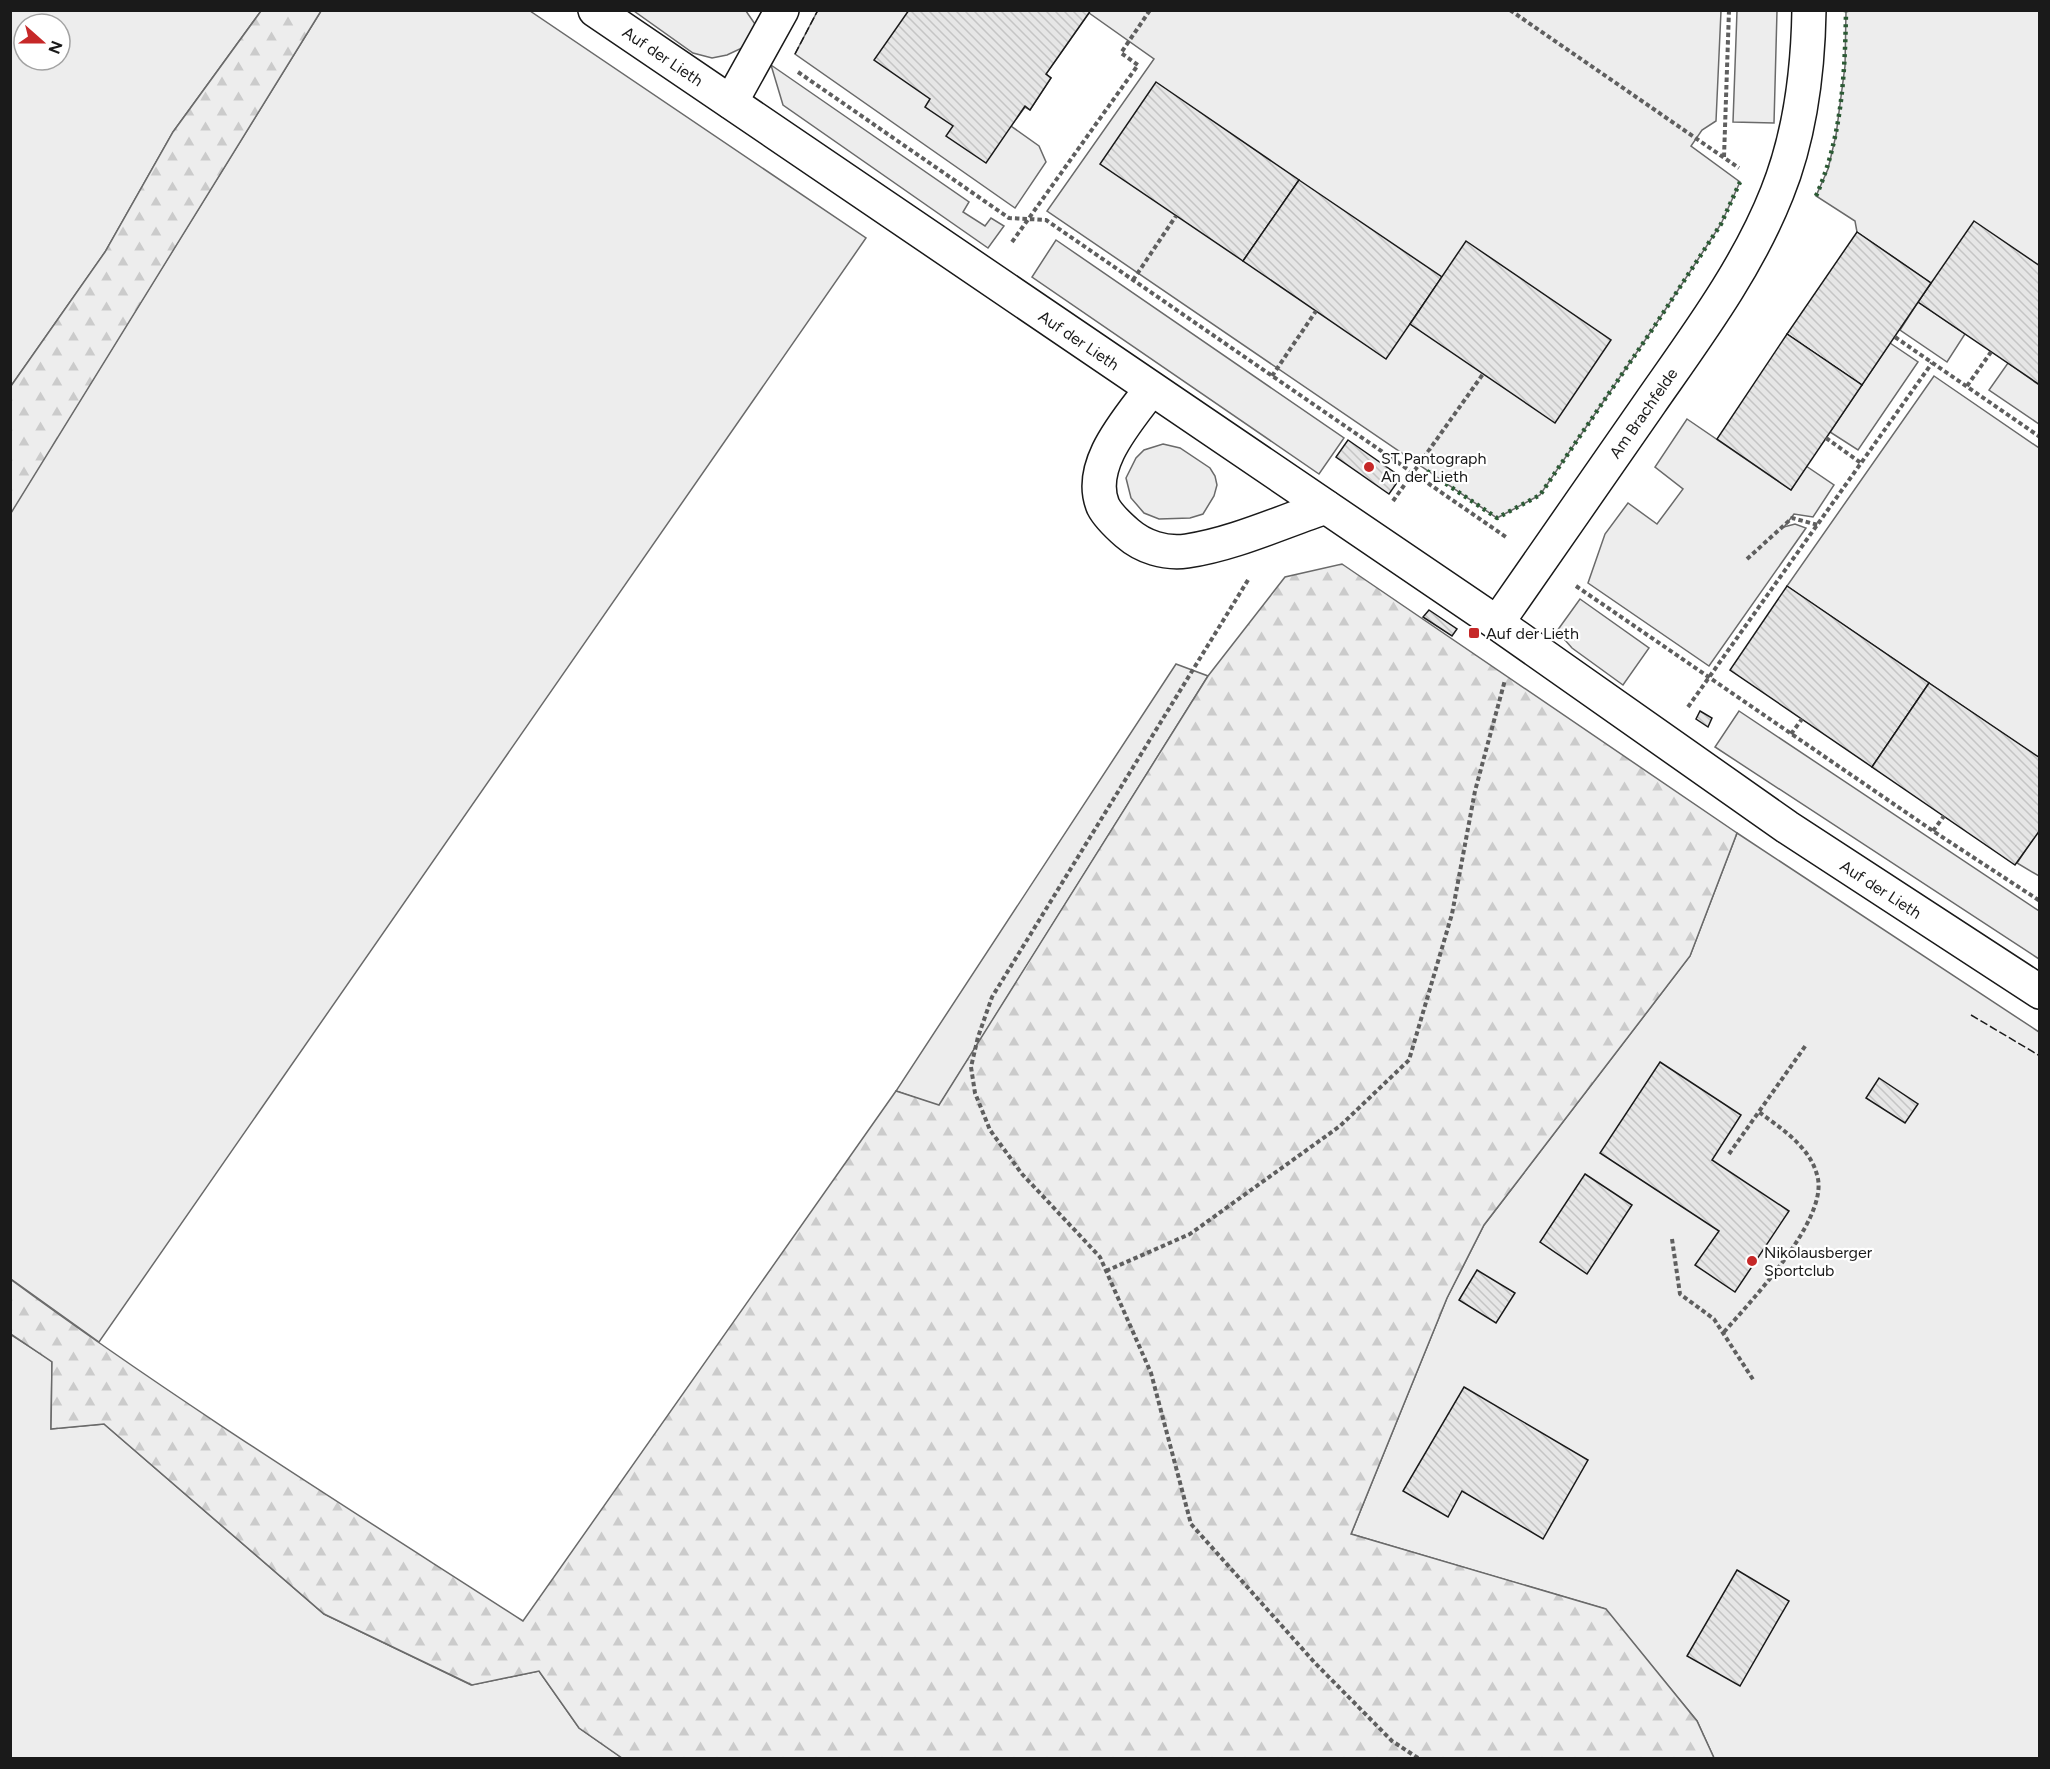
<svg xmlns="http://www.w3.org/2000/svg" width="2050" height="1769" viewBox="0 0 2050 1769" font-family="Figtree,sans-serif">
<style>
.built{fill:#ededed;stroke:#6a6a6a;stroke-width:1.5;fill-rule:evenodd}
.forest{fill:url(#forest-firs);stroke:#6a6a6a;stroke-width:1.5}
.building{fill:url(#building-back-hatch);stroke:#1a1a1a;stroke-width:1.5}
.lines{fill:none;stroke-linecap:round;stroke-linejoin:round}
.minor-casing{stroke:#1a1a1a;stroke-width:36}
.path{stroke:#5f5f5f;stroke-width:4;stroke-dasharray:4.5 3;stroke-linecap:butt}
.minor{stroke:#fff;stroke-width:33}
.hedge{stroke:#2b5a34;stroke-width:4.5;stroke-dasharray:3 4.5;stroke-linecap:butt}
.fence{stroke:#1a1a1a;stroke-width:1.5;stroke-dasharray:8 3;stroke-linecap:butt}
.poi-dot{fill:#c62828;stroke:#fff;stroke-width:2}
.labels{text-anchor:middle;stroke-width:4.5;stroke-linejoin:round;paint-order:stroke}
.street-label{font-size:16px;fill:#1a1a1a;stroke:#fff}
.poi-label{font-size:16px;fill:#1a1a1a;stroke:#fff;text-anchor:start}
</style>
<defs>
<pattern id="forest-firs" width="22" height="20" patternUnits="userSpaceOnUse" patternTransform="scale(1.5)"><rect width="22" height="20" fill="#ededed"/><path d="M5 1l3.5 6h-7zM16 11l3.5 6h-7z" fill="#cbcbcb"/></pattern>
<pattern id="building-back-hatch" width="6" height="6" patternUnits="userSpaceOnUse" patternTransform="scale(1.5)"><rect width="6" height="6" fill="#e6e6e6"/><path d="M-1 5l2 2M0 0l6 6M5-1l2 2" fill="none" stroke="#c5c5c5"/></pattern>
</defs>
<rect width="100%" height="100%" fill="#fff"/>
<!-- built -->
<g class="built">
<polygon points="818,10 1721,11 1716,121 1702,130 1691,146 1740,182 1721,224 1654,327 1540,495 1497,518 1047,211 1154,59 1089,13 1046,74 1051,78 1030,110 1025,107 1011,126 1039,146 1046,162 1015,208 795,54"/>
<path d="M11,11H261L173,132L105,252L11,386ZM24,24H60V60H24Z"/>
<polygon points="321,11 530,11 866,238 99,1342 11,1279 10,513"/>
<polygon points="634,11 746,11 757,27 742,48 727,55 712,58 693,53"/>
<polygon points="1737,11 1777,11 1774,123 1733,122"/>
<polygon points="1846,11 2039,11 2039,266 1931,283 1857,232 1855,221 1816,196 1828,169 1836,135 1845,66"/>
<polygon points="771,65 969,202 963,212 985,226 991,218 1004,226 988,248 783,105"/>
<polygon points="1056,240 1344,438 1319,474 1032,277"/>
<polygon points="1918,302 1965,334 1947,362 1900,330"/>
<polygon points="1890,343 1918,362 1858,450 1830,432"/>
<polygon points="2008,363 2039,385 2039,424 1989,390"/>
<polygon points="1934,376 2039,448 2039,758 1787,586"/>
<polygon points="1687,419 1791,490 1806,466 1834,485 1813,517 1794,514 1784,527 1795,524 1806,528 1709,666 1588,583 1605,534 1628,503 1657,524 1683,489 1655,467"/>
<polygon points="1163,444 1180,448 1210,468 1215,476 1217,485 1214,496 1203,514 1190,518 1159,519 1144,513 1131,498 1126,478 1136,458 1144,450"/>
<polygon points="1580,599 1649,648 1623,685 1572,648 1557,631"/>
<polygon points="1176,664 1208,676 939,1106 896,1091"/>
<polygon points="1739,711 2039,911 2039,959 1715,747"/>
<polygon points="2039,830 2039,876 2017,863"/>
<polygon points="1737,833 2039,1032 2039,1758 1714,1758 1697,1721 1605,1609 1351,1534 1447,1298 1484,1225 1690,956"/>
<polygon points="10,1334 52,1361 51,1429 104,1424 324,1614 471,1685 539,1671 579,1728 622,1758 11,1758"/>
</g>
<!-- forest -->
<g class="forest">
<polygon points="261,11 321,11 11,513 11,386 105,252 173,132"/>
<path d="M1342,564L1737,833L1690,956L1484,1225L1447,1298L1351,1534L1606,1609L1697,1721L1714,1758H622L579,1728L539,1671L472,1685L324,1614L104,1424L51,1429L52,1362L11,1334L10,1279C176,1401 351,1510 523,1621L896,1091L939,1105L1208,676L1285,577Z"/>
</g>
<!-- building -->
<g class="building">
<polygon points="909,10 1091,10 1046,74 1051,78 1030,110 1025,106 986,163 946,136 953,126 925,107 930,99 874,60"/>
<polygon points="1156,82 1299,180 1243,261 1100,164"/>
<polygon points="1299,180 1442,277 1386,359 1243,261"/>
<polygon points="1974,221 2040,266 2040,385 1918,302"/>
<polygon points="1857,232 1931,283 1862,385 1787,334"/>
<polygon points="1466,241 1611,340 1555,423 1410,324"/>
<polygon points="1787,334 1862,385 1791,490 1717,439"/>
<polygon points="1348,440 1401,477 1389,494 1336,457"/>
<polygon points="1787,586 1929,683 1872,767 1730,670"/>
<polygon points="1429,610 1457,629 1452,636 1423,617"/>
<polygon points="1929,683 2040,758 2040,830 2015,865 1872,767"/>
<polygon points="1700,711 1712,718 1708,727 1696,719"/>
<polygon points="1660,1062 1741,1115 1712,1160 1789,1211 1735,1292 1695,1265 1719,1231 1600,1153"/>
<polygon points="1879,1078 1918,1104 1905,1123 1866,1098"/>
<polygon points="1585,1174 1632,1205 1587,1274 1540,1242"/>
<polygon points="1477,1270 1515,1293 1496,1323 1459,1300"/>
<polygon points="1464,1387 1588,1460 1543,1539 1462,1491 1448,1517 1403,1491"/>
<polygon points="1737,1570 1789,1601 1740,1686 1687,1656"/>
</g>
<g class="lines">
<!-- minor casing -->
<g class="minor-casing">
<g id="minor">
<polyline points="595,10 1497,623 1787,827 2040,992"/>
<polyline points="731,102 782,10"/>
<path d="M1151,389C1129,419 1086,465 1103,506C1108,516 1119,526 1127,533C1143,547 1165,554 1187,551C1234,544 1281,522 1326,507"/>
<path d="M1497,623C1548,550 1599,476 1650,403C1696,337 1747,269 1777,193C1800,136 1808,72 1809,10"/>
</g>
</g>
<!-- path -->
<g class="path">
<polyline points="1510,10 1739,168"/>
<polyline points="798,72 1009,218 1046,220 1506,537"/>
<polyline points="1724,157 1729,10"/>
<polyline points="1012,242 1138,65 1121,53 1150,10"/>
<polyline points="1133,280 1176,216"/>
<polyline points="1895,337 2040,437"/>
<polyline points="1272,376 1316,311"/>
<polyline points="1967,386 1991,352"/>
<polyline points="1826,438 1861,463"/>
<polyline points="1393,501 1483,374"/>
<polyline points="1747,559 1792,518 1818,525"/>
<polyline points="1248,580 992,997 978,1037 971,1067 975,1093 990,1130 1022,1174 1100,1257 1151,1373 1191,1524 1315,1663 1392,1741 1418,1758"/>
<polyline points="1576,586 1933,831 2040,901"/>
<polyline points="1688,707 1932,363"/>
<polyline points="1791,734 1802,719"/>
<polyline points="1933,831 1944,816"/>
<polyline points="1729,1154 1806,1045"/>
<polyline points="1672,1239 1680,1294 1714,1319 1754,1381"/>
<polyline points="1106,1271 1190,1234 1340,1126 1409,1060 1452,914 1475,791 1505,680"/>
<path d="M1724,1332C1751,1301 1826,1222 1818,1179C1812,1148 1782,1129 1759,1112"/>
</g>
<!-- minor -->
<use href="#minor" class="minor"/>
<!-- hedge -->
<g class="hedge">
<path d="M1816,196C1842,138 1845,74 1846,11"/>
<polyline points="1427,471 1497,518 1540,495 1654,327 1721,224 1740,182"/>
</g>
<!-- fence -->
<g class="fence">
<polyline points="795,54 818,10"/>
<polyline points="1971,1015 2040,1056"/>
</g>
</g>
<!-- markers -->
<g class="poi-dot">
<circle cx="1369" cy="467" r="6"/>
<rect x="1468" y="627" width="12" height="12" rx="3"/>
<circle cx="1752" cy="1261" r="6"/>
</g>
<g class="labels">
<!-- street labels -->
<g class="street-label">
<text transform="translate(663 56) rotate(34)" y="6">Auf der Lieth</text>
<text transform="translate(1079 340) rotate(34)" y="6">Auf der Lieth</text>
<text transform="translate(1643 413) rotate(-55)" y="6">Am Brachfelde</text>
<text transform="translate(1881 889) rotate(33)" y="6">Auf der Lieth</text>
</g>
<!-- poi labels -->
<g class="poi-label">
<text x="1381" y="464">ST Pantograph<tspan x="1381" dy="18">An der Lieth</tspan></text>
<text x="1486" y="639">Auf der Lieth</text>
<text x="1764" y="1258">Nikolausberger<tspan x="1764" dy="18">Sportclub</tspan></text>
</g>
</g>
<!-- border -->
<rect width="2050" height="1769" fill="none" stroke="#1a1a1a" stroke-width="24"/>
<!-- north arrow -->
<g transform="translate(42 42) rotate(111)"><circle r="28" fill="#ffffff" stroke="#a3a3a3" stroke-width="1.5"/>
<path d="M0-4.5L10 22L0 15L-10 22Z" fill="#c62828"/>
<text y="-9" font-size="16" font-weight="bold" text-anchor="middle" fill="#1a1a1a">N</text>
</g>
</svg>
